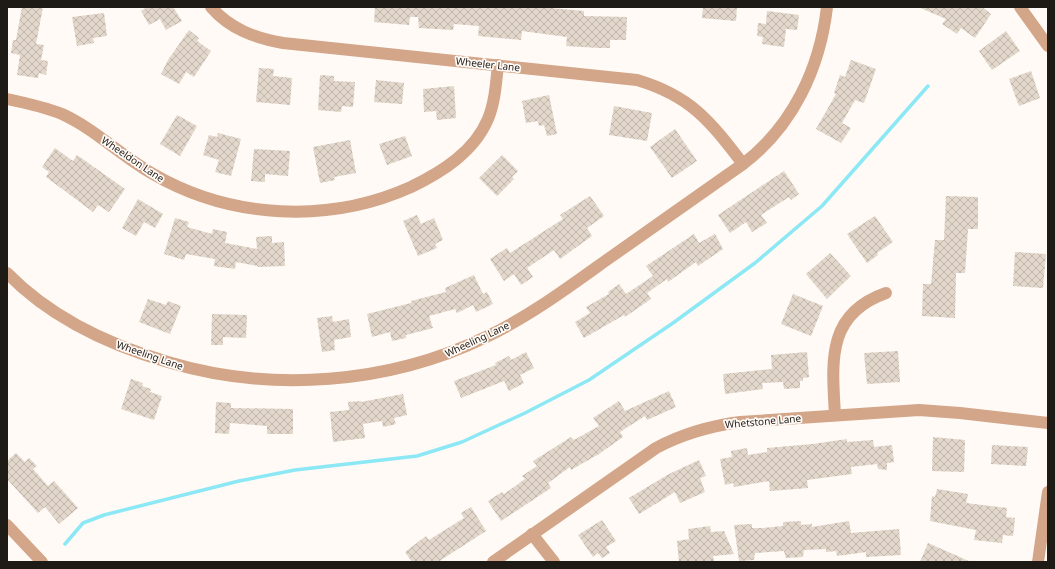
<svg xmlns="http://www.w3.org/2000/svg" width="1055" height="569" viewBox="0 0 1055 569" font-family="'Noto Sans',sans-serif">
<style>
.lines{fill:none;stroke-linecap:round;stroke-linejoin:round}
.stream{stroke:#8be8f4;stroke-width:3.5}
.building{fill:url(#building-cross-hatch)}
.minor{stroke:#d3a589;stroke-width:12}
.labels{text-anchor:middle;stroke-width:3.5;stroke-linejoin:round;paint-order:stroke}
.street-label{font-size:10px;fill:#1e1a16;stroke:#fffaf5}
</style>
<defs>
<pattern id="building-cross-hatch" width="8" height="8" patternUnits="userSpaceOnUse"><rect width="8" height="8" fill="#e2d7ca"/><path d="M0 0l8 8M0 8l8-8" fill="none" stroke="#c1b8ad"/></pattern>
</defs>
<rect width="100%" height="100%" fill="#fffaf5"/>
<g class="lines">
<!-- stream -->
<polyline class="stream" points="65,544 83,523 104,515 239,481 295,470 417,456 462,442 525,413 589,380 673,323 755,263 822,206 928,86"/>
</g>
<!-- building -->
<g class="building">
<polygon points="22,7 43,7 36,44 44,45 41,60 48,61 46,75 39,73 38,78 17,75 20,55 11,53 13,40 16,40"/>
<polygon points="147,7 173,7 182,21 166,30 160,19 149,25 141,11"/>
<polygon points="375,7 540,7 584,11 584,16 627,17 626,40 610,40 610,48 599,48 566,46 567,37 522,31 521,40 478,36 479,26 454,24 453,30 419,28 418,17 410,17 409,25 374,22"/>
<polygon points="703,7 737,7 736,21 702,18"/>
<polygon points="918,7 982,7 991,14 975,38 961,28 957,34 942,24 946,19"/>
<polygon points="767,11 799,15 797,30 786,29 784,47 762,44 763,37 757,36 758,23 766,24"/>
<polygon points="104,13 107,36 93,38 94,43 77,46 72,17"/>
<polygon points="189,30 199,38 197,41 211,51 194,77 186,72 179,84 161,74 168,60"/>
<polygon points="1006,31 1020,51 992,70 979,51"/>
<polygon points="851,60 876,69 864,103 855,100 842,123 851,128 841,143 816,129 836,94 834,93 840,75 845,77"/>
<polygon points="259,68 274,69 273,76 292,78 290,105 256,102"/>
<polygon points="1031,71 1040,98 1019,106 1009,79"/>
<polygon points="320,75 334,76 334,81 355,82 353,107 342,106 341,112 318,110"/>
<polygon points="376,80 404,83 402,104 374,102"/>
<polygon points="454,86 456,118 437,120 436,111 424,112 423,89"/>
<polygon points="549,95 557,134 547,136 544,125 539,126 538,121 526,123 522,101"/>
<polygon points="614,106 652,113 647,141 609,135"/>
<polygon points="177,115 197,126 180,156 160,144"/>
<polygon points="675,129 697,161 672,178 650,147"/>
<polygon points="218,133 241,139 231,176 215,172 219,160 203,155 209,135 217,137"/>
<polygon points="405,136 412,156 387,165 379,144"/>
<polygon points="350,140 356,173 334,177 335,180 320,183 313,147"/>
<polygon points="55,148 73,161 77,155 125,189 109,212 98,205 93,212 46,177 49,172 42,167"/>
<polygon points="254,149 290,151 288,176 265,174 265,182 251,181"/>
<polygon points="502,155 518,171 512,177 514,179 497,196 479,178"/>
<polygon points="784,171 799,194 791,200 789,197 761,215 767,223 752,232 746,222 730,233 718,215"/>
<polygon points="590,196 604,216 587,228 592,236 560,259 554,250 527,268 533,277 521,285 514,274 504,281 490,259 507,248 510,253 563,219 560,215"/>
<polygon points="946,196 978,197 978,229 968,229 965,273 956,273 955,318 922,316 923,284 931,284 935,240 944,240"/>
<polygon points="138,199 163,214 155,228 144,222 136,236 122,228"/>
<polygon points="417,215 421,224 434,218 443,240 435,244 437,248 418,256 403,221"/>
<polygon points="875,216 893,242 877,253 878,255 867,263 847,234"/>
<polygon points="175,218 189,222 187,227 212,234 213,229 227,232 225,243 257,249 256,237 272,236 272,243 284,242 285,266 258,267 258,266 236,262 235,269 214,266 215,259 186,254 184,260 164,254"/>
<polygon points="694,234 699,243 715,234 723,249 698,266 696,262 668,282 667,279 647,293 651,299 625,317 624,315 584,338 575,322 590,313 586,307 609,294 608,292 619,284 626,294 653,276 646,266"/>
<polygon points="1015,252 1046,254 1043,288 1013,286"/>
<polygon points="830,253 851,276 827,299 806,274"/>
<polygon points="474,275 483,294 487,292 493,304 476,312 473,305 457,313 455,309 429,316 433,328 406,335 406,338 392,341 390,332 372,337 367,314 411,303 411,301 446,292 445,288"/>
<polygon points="793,294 823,306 811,336 781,324"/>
<polygon points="148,299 166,305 168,301 181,306 170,334 139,322"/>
<polygon points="212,314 247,315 246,338 223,337 223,345 211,345"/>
<polygon points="332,316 333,322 349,319 351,337 334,340 335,350 322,352 317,318"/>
<polygon points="898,351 900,382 867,384 864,353"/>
<polygon points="526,352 534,368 520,375 524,383 509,391 504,381 461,398 454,381 496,365 495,363 509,356 511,360"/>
<polygon points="807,352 809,377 803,378 803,381 800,381 800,388 784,389 783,382 762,383 763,389 725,394 723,374 772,369 771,355"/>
<polygon points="131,379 143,383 142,386 151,389 150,392 162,396 154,420 121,409"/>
<polygon points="669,391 676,407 647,420 645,416 620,432 623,437 599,454 571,470 570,467 548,483 551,488 501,521 488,501 502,492 504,494 525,479 522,476 537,466 533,461 571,437 574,440 599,426 593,418 619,401 625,411"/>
<polygon points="403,394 407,415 394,418 396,424 383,427 382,421 363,424 365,438 333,442 330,412 349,410 348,402 361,401 361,402"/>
<polygon points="216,402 231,403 231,408 293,409 293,434 267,434 267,426 230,423 229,434 215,433"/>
<polygon points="933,437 965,440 964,472 932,471"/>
<polygon points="847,439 847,442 873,440 874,447 892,445 894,462 887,463 887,470 878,469 877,464 851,467 852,474 807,480 808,488 770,491 769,481 734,487 733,483 725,485 720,459 732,457 731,451 747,448 748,455 767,452 767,448 813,444"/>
<polygon points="992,445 1028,447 1026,466 991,464"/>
<polygon points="16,453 25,462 29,458 37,466 33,469 48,486 54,481 78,508 59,524 45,507 38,513 7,479 7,461"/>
<polygon points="699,460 706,476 700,478 705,492 680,503 675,492 639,514 629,498 669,474"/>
<polygon points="937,489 968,494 966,503 1007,508 1006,517 1015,518 1013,536 1003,535 1002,543 974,540 976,530 930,521 932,496 935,497"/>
<polygon points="471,507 486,531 438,562 412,562 405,552 426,536 429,540 464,518 461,513"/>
<polygon points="602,520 616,541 606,547 610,553 602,558 598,553 593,557 578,535"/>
<polygon points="801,521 801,525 812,524 812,527 849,521 851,533 899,529 901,555 866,557 866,552 837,556 836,551 826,552 826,549 804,550 803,557 786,558 784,551 755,553 754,560 739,561 734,525 752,524 752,528 763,528 783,526 783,522"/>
<polygon points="710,526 711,532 724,531 734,554 713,556 714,561 679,562 677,541 689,539 688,529"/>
<polygon points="928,543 971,562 920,562"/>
</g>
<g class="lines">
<!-- minor -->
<g class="minor">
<path d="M211,7C230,29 255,38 283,43L637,80C691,96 710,121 743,164"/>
<polyline points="1020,7 1048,46"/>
<path d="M7,99C26,103 45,107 62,114C95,129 121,156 153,174C231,219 329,224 411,187C442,172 474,152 488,119C495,102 496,83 498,65"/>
<path d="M7,273C51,318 109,345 168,362C271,393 389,384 486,337C530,316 569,287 608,259C653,227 698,196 743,164C793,126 820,68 827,7"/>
<path d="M835,415C832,362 826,314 886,293"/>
<polyline points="7,525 42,562"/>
<polyline points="532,534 554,562"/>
<path d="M493,562L656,448C682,434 710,426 740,422L919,410L960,413L1048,423"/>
<polyline points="1038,562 1048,492"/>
</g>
</g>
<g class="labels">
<!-- street labels -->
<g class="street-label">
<text transform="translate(488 64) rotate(6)" y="4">Wheeler Lane</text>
<text transform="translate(133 159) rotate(34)" y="4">Wheeldon Lane</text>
<text transform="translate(477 339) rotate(-25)" y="4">Wheeling Lane</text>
<text transform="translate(150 355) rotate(19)" y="4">Wheeling Lane</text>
<text transform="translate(763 421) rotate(-5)" y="4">Whetstone Lane</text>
</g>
</g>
<!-- border -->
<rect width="1055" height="569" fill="none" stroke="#1e1a16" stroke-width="16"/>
</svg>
